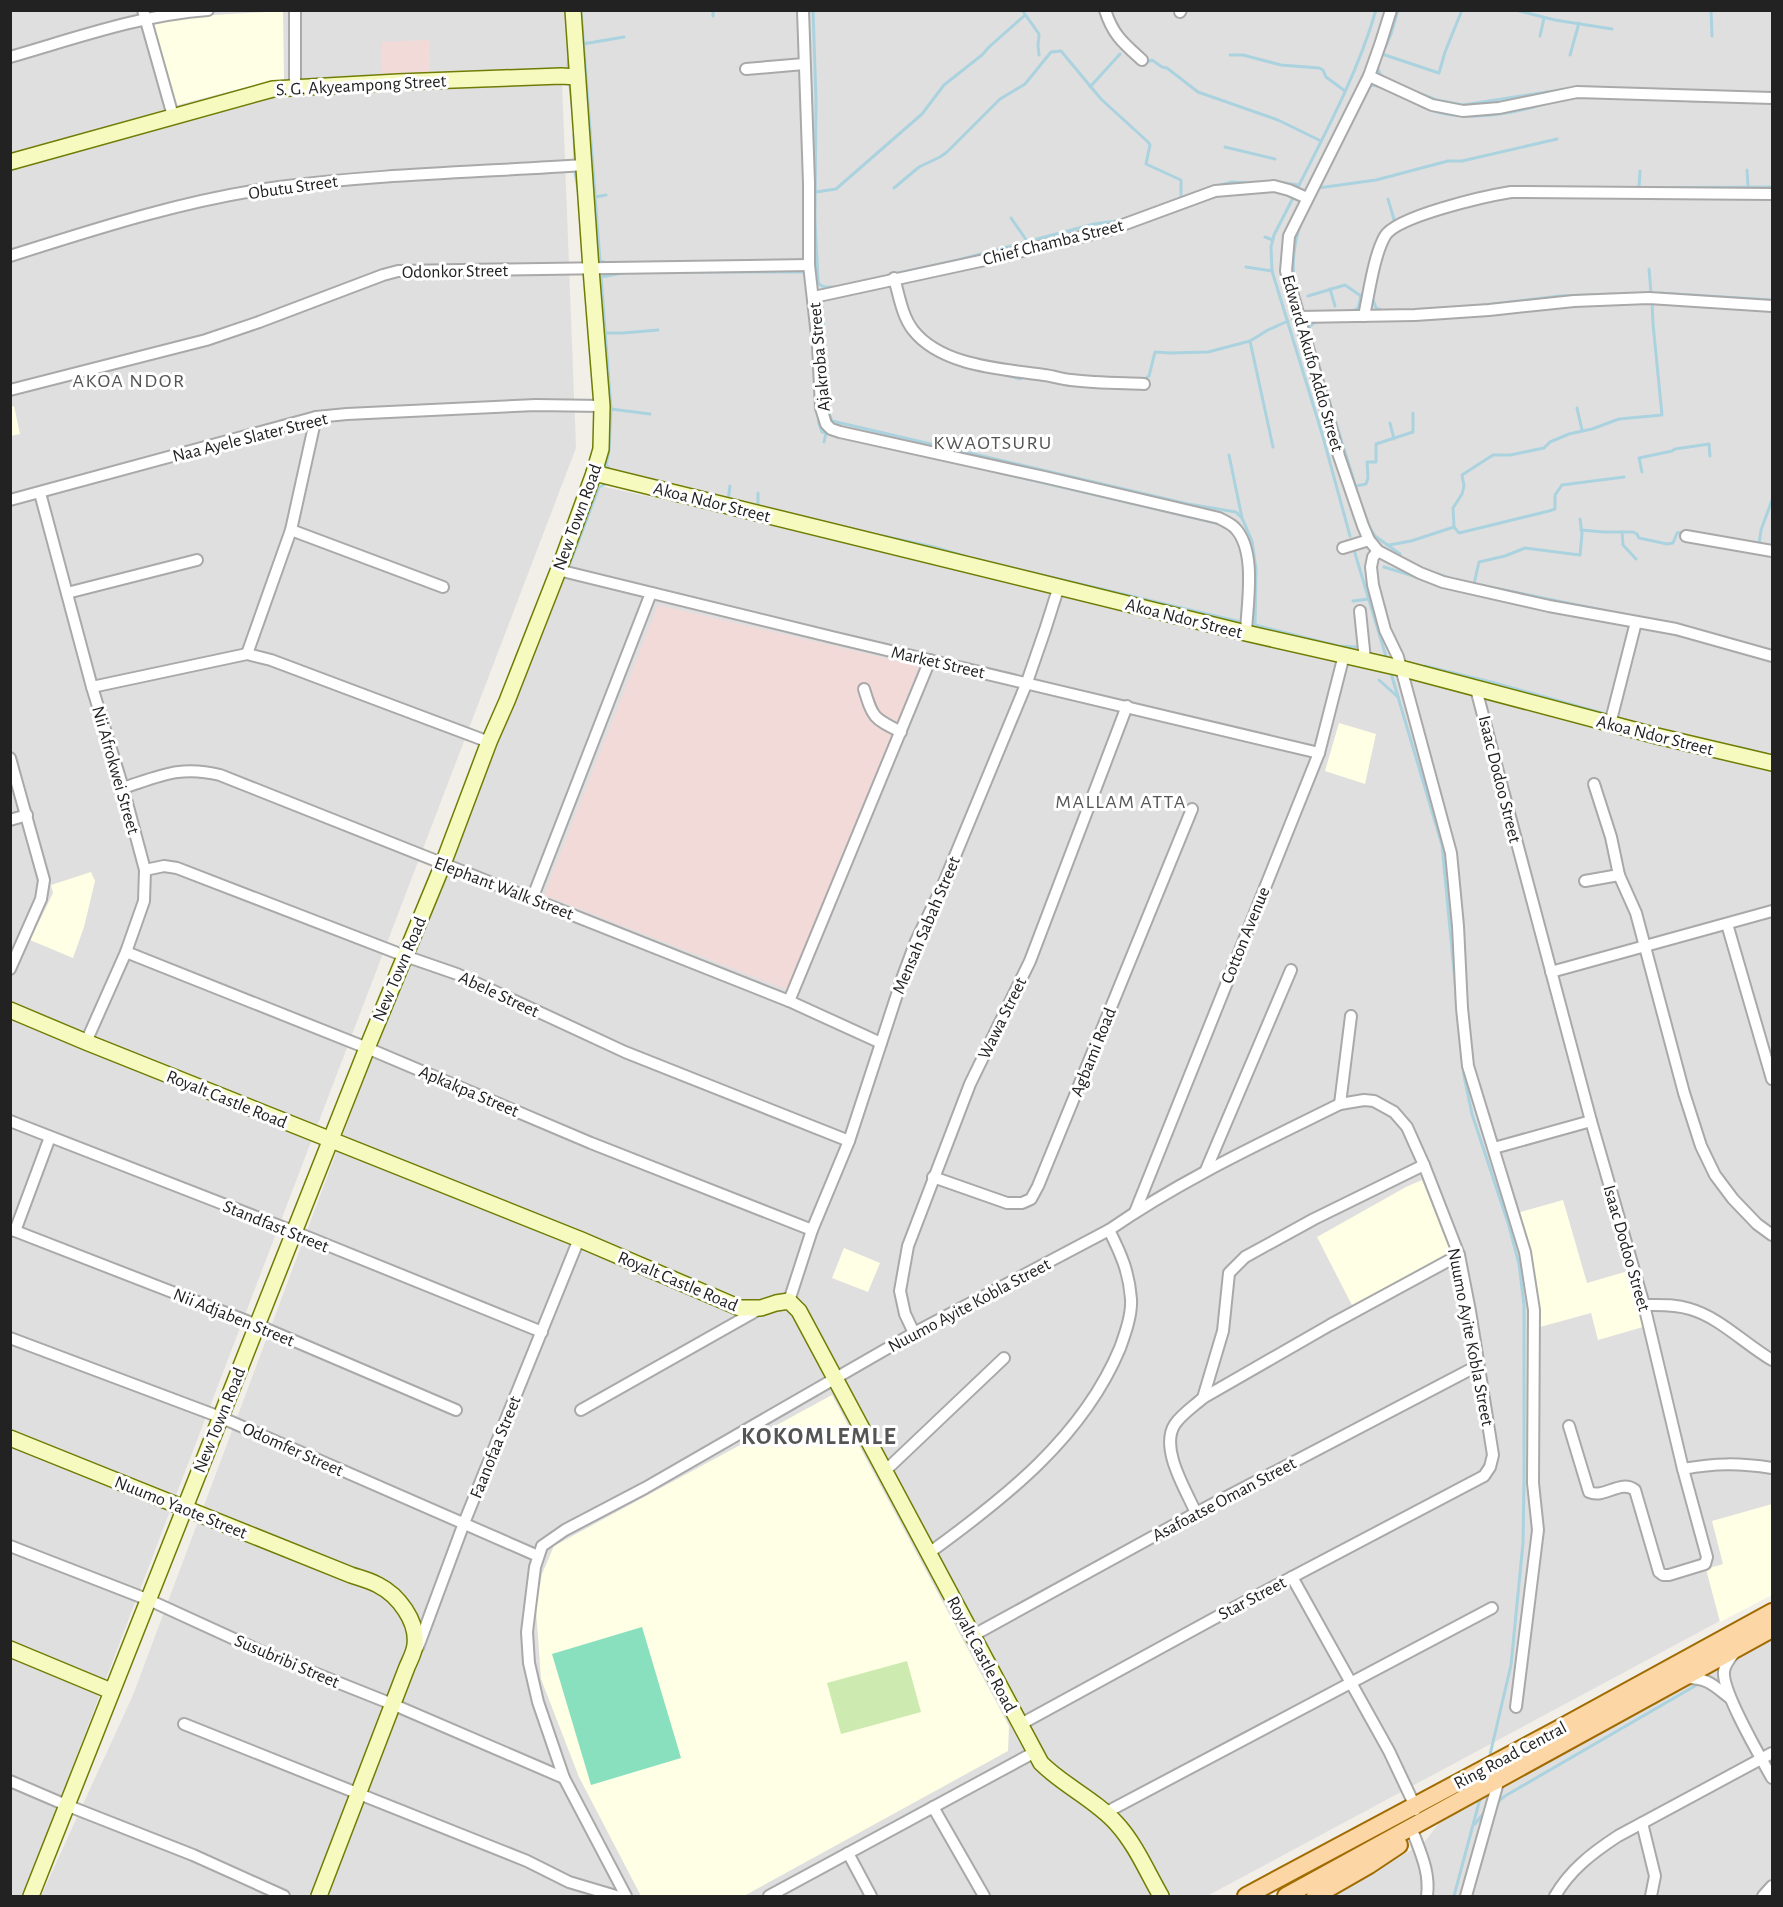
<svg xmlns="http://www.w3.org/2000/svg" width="1783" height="1907" viewBox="0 0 1783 1907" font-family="'Alegreya Sans',sans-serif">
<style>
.residential{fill:#e0dfdf}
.commercial{fill:#f2dad9}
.education{fill:#ffffe5}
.grass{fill:#cdebb0}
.pitch{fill:#88e0be}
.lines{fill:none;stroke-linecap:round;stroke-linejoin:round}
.stream{stroke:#aad3df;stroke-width:3}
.street-casing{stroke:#a9a9a9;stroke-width:14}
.secondary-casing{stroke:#707d05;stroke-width:18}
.primary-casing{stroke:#a06b00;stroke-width:20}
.street{stroke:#fff;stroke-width:10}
.secondary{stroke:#f7fabf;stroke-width:15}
.primary{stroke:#fcd6a4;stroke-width:16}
.labels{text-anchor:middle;stroke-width:6;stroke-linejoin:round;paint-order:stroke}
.street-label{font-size:18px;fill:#222;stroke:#fff}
.neighbourhood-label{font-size:20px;letter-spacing:1.5px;fill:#555;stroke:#fff}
.district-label{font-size:24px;font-weight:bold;letter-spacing:1.5px;fill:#555;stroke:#fff}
</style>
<rect width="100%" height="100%" fill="#f2efe9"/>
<!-- residential -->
<g class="residential">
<polygon points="11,11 1772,11 1772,1593 1207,1896 41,1896 133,1695 587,483 1284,637 607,472 573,47 574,70 281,82 11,155"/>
<polygon points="562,82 576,448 23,1896 11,1896 11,163 284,92"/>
<polygon points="1772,1638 1772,1896 1324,1896 1423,1844 1442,1819 1598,1730"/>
</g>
<!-- commercial -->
<g class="commercial">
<polygon points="429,40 430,74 382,75 381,42"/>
<polygon points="658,605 919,666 793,992 544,895"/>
</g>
<!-- education -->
<g class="education">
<polygon points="283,11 284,79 258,84 174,106 152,25 162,18"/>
<polygon points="14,406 20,434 11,436 11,407"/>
<polygon points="1339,723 1376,734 1365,784 1325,771"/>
<polygon points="91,872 95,881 84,927 73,958 30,940 53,893 51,885"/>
<polygon points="1422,1180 1454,1260 1356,1313 1317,1237 1406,1187"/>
<polygon points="1563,1200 1587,1283 1628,1271 1643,1327 1598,1340 1591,1313 1540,1327 1534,1271 1517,1213"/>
<polygon points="844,1248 880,1263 868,1292 832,1278"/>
<polygon points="832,1395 1009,1726 1008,1751 744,1896 641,1896 579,1777 541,1679 536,1609 542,1574 554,1546"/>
<polygon points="1772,1504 1772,1595 1720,1622 1706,1569 1723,1564 1712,1521"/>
</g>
<!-- grass -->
<polygon class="grass" points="907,1661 921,1712 841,1734 827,1683"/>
<!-- pitch -->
<polygon class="pitch" points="642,1627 681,1758 591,1785 552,1654"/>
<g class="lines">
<!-- stream -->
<g class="stream">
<polyline points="581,10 600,261 607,263 692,262"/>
<polyline points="713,10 713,16"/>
<polyline points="813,10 816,100 815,219 818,281 819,284 824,287 838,287"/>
<polyline points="1022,10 1039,34 1038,46 1039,55"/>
<polyline points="1515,10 1555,20 1612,29"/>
<polyline points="1711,10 1712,36"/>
<polyline points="1540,36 1544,18"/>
<polyline points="583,44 624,37"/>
<polyline points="1382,54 1439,73 1445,52 1462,10"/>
<polyline points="1230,55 1243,55 1281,65 1319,68 1323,70 1326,77 1345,91"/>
<polyline points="1570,55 1579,23"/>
<polyline points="1381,57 1391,34 1398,10"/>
<polyline points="1145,63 1152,60 1162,67 1167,68 1198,92 1278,120 1321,141"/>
<polyline points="1377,66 1380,74 1384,78"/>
<polyline points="568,67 569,56"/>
<polyline points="570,86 573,114"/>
<polyline points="1090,87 1120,54"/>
<polyline points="1367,87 1373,85 1381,87"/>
<polyline points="1418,93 1437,100 1463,105 1567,89"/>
<polyline points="1690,101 1705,101"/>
<path d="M1414,102C1450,125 1505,116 1544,104"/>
<polyline points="574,135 575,161"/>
<polyline points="1225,147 1275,159"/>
<polyline points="1747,170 1748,186"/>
<polyline points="575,172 579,195"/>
<polyline points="1283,183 1299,185"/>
<polyline points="1217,186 1232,182 1252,183"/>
<path d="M1298,187C1327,130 1358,72 1376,10"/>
<polyline points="1639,187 1640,171"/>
<polyline points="894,188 919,167 940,157 947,152 1000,99 1025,84 1051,52 1061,51 1101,99 1148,142 1150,145 1146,164 1181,180 1181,198"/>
<polyline points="1318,188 1376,180 1448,161 1462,161 1557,139"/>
<polyline points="1612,188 1772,187"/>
<polyline points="816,192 836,189 922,114 944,85 982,55 989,47 1024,16"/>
<polyline points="1294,196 1274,235 1271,247 1272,271 1323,437 1350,536"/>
<polyline points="595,197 606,195"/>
<polyline points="1388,199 1395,223"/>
<polyline points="1150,210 1197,192"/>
<polyline points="1011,218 1027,241"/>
<polyline points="1265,237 1273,240"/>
<polyline points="1036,253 1100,237"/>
<polyline points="1246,267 1272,271"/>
<polyline points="1649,269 1651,293"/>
<polyline points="684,272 805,272"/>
<polyline points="894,274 958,260 1094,224 1124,220"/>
<path d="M1294,281C1292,260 1294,242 1301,223"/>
<polyline points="1330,289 1335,306"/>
<polyline points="1659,293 1772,300"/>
<polyline points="1308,296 1345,285 1361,296"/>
<polyline points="1372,297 1376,308 1383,311"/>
<polyline points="822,304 829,413 832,421 1188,504 1236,512 1242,518"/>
<polyline points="1477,306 1560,296 1614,294"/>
<polyline points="1353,311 1358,308 1361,296 1364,292"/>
<polyline points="605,333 623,333 658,330"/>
<polyline points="1308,333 1309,327 1315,322"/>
<polyline points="1250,341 1273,447"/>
<polyline points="1319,368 1361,504 1370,528 1375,536 1400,554"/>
<polyline points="1007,375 1020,379 1026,376"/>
<polyline points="1142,381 1149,376 1155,352 1170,353 1208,352 1250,341 1268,330 1288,321"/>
<polyline points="1577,408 1582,430"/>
<polyline points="611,409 650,414"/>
<polyline points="818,415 819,424 822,432 831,434"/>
<polyline points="1390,423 1394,439"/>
<polyline points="824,442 826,433"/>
<polyline points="1229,455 1242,518 1252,541 1256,569 1255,625 1338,646 1356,647"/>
<polyline points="610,470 606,465 609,451 611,409 601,277 623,273"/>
<polyline points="993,471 1220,524"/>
<polyline points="1642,472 1639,458 1672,451 1675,449 1709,444 1710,456"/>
<polyline points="1624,477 1562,485 1555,495 1555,509 1549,511 1459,533 1454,527 1453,508 1462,494 1464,486 1462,475 1493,455 1510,455 1544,448 1550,442 1569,434 1592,429 1619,419 1662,415 1653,324 1652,301"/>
<polyline points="1356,486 1366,484 1368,478 1367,462 1376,462 1376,444 1413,432 1413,413"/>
<polyline points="728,501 730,486"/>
<polyline points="758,508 758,493"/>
<polyline points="1581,530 1604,532 1633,532 1637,534 1639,538 1667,544 1673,543 1677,533 1685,532"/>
<polyline points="1622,532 1623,545 1636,559"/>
<polyline points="883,536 934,547 964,556"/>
<polyline points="1759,544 1761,530 1772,500"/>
<polyline points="1389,545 1411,541 1454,527"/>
<polyline points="1354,550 1387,660"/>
<polyline points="979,560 1241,622 1244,589"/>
<polyline points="569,566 599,487 608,483"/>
<polyline points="1384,567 1420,578"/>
<polyline points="1435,573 1452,579"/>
<polyline points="1470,583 1631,616"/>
<polyline points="1474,584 1479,562 1505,556 1525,548 1580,555 1582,534 1580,519"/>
<polyline points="1353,601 1369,599"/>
<polyline points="1666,632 1680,636"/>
<polyline points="1425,666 1495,683 1609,715"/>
<polyline points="1390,670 1442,845 1464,1076 1472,1114 1509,1226 1519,1264 1524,1305 1524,1482 1523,1543 1511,1665 1489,1759"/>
<polyline points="1379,680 1398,697"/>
<polyline points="1738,747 1766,754"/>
<polyline points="1496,1803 1505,1796 1700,1683"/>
<polyline points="1475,1824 1486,1810"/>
<polyline points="1454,1896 1481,1795"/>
</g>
<!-- street casing -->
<g class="street-casing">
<g id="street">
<polyline points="143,10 173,116"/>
<polyline points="295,10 295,86"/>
<path d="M803,10L809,183V265L818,345L821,408L826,424L831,429L840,432L1044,477L1219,518C1224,521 1230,523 1235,528C1257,551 1247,604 1246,633"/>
<path d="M1105,10C1113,35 1123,43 1142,60"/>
<polyline points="1391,10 1381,42 1369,76 1289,236 1286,271 1339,456 1363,526 1369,540 1378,551 1420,573 1443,582 1549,606 1676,629 1772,656"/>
<polyline points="1180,12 1181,10"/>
<path d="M10,57C76,38 140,15 208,10"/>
<polyline points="746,69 804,64"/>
<polyline points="1369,76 1432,105 1463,111 1499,108 1577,92 1772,98"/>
<path d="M10,256C98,228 188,199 279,187C380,174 482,172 583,165"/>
<path d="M894,278C899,295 902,316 913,330C941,366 1002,369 1044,375C1053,376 1061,379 1071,380C1095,383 1120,383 1144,384"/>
<polyline points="814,297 994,258 1109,230 1215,191 1274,186 1289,190 1307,198"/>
<path d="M1364,316C1369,293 1374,255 1385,236C1397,216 1486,196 1511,192L1772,194"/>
<polyline points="1298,317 1415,315 1489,310 1574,301 1649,298 1772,306"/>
<polyline points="10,390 206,340 259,322 383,275 398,271 809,265"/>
<polyline points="40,493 92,687 123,788 145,870 144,901 126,952 86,1042"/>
<polyline points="10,500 316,417 347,414 536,405 602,406"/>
<polyline points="291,530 443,587"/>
<polyline points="1686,536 1772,551"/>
<polyline points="1343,548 1369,540"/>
<polyline points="1378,551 1373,557 1371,567 1373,585 1385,630 1398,657 1451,853 1458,926 1462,1008 1468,1066 1525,1252 1534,1310 1533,1483 1538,1530 1516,1707"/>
<polyline points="558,570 832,637 1319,753"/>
<polyline points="67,593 197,560"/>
<polyline points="1360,611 1365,660"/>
<polyline points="247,654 291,530 316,417"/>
<polyline points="92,687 247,654 271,660 489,742"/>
<path d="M864,689C873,718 873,718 901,732"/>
<path d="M1476,689L1591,1121L1644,1305L1683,1469L1707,1557L1705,1564L1669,1575H1663L1659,1572L1635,1490C1620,1479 1605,1499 1589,1492L1569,1426"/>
<polyline points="1610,724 1636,622"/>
<polyline points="10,758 44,880 41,899 10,969"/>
<polyline points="1594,784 1611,837 1619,875"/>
<path d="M123,788C160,776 180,765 220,775L789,1001L881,1043"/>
<polyline points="10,820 27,815"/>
<polyline points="145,870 164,866 177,868 405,956 457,974 625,1052 849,1141"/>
<polyline points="1585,881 1619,875 1636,913 1684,1093 1701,1146 1715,1175 1733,1199 1757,1224 1772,1235"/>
<polyline points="532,899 651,593"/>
<polyline points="1727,924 1772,1079"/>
<polyline points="126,952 367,1048 591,1143 812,1230"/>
<polyline points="1551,972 1772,911"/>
<polyline points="789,1001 930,660"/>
<polyline points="1340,1104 1351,1016"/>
<polyline points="10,1121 295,1232 542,1332"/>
<polyline points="1494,1148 1591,1121"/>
<polyline points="1206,1170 1291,970"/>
<polyline points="933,1177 1007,1203 1022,1203 1031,1199 1038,1186 1192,809"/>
<polyline points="1135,1212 1319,753 1344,655"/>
<polyline points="10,1229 257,1325 456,1410"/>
<polyline points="15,1231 50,1137"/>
<polyline points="789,1301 812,1230 849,1141 903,976 916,941 943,885 1027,682 1045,630 1059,586"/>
<path d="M1644,1305C1659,1305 1675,1304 1690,1309C1719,1317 1746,1345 1772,1360"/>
<polyline points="914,1333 905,1314 900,1291 908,1246 970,1084 1030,961 1127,706"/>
<polyline points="10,1338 220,1417 538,1556"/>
<polyline points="1203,1398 1223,1331 1229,1273 1245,1257 1314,1219 1424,1165"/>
<polyline points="581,1410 758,1310"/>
<path d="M1683,1469C1716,1463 1739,1463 1772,1468"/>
<polyline points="885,1471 1004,1358"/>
<path d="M1196,1513C1186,1490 1159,1448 1175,1424C1182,1414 1194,1406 1203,1398L1330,1325L1459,1255"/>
<polyline points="10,1546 149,1600 269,1655 392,1704 564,1778"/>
<path d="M929,1553C1005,1498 1083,1437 1120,1348C1125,1334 1132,1315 1131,1299C1129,1272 1121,1254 1109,1230"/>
<polyline points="1292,1577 1389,1751 1415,1806 1415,1810"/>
<polyline points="972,1636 1196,1513 1477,1366"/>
<polyline points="418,1647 464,1523 579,1239"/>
<path d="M1735,1652C1730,1658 1724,1665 1724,1672C1722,1692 1761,1758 1772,1778"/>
<path d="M1686,1678C1708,1678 1713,1685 1730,1698"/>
<polyline points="184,1724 527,1861 569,1882 616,1896"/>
<polyline points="10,1781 66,1805 193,1855 284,1896"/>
<polyline points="933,1807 984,1896"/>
<polyline points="1105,1813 1492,1608"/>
<polyline points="1642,1823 1655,1876 1651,1896"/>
<path d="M1414,1835C1422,1856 1430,1874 1427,1896"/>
<polyline points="848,1853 871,1896"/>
<path d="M626,1896L564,1778L538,1702L529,1663L527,1632L535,1567L542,1546L565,1530L645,1488L914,1333L1109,1230C1181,1180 1261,1143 1340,1104L1364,1100L1374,1101L1394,1112L1407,1127L1424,1165L1459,1255L1470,1311L1493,1455L1490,1467L1484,1476L1224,1613L1021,1724"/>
<polyline points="769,1896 1035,1752"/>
<polyline points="1466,1896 1499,1779"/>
<path d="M1555,1896C1570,1870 1592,1853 1618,1836L1772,1753"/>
<polyline points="1763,1896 1772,1886"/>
</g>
</g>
<!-- secondary casing -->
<g class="secondary-casing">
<g id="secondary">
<polyline points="10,162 273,89 398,82 561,76 577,77"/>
<polyline points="594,473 1246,633 1400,668 1657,736 1772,763"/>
<path d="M10,1010L86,1042L579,1239L740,1308H761L776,1303L789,1301L799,1311L1041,1763C1064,1786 1096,1800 1117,1824C1136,1845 1147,1872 1161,1896"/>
<path d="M10,1438L351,1575C360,1578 369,1580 378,1585C398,1595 418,1621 415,1645C414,1653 410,1660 407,1667L319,1896"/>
<polyline points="10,1649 111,1691"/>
<polyline points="31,1896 367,1048 443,864 489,742 507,701 562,561 594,473 601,449 602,406 591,269 573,10"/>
</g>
</g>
<!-- primary casing -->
<g class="primary-casing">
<g id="primary">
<polyline points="1246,1896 1562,1727 1772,1612"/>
<polyline points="1286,1896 1772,1629"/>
<polyline points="1315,1896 1369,1865 1399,1845"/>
</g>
</g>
<!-- street -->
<use href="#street" class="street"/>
<!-- secondary -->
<use href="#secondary" class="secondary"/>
<!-- primary -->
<use href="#primary" class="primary"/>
</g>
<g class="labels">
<!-- street labels -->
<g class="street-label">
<text transform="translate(361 85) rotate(-3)" y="6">S. G. Akyeampong Street</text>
<text transform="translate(293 187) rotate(-8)" y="6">Obutu Street</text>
<text transform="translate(1053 242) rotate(-14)" y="6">Chief Chamba Street</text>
<text transform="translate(455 271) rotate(-1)" y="6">Odonkor Street</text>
<text transform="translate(819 357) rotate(-95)" y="6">Ajakroba Street</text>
<text transform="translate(1313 363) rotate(74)" y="6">Edward Akufo Addo Street</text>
<text transform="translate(250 437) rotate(-14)" y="6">Naa Ayele Slater Street</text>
<text transform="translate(712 502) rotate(14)" y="6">Akoa Ndor Street</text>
<text transform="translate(577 517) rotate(-70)" y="6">New Town Road</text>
<text transform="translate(1184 618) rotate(14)" y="6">Akoa Ndor Street</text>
<text transform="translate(938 662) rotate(13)" y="6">Market Street</text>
<text transform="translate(1655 735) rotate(14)" y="6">Akoa Ndor Street</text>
<text transform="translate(116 770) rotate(74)" y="6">Nii Afrokwei Street</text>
<text transform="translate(1500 779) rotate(76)" y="6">Isaac Dodoo Street</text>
<text transform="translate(504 888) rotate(21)" y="6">Elephant Walk Street</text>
<text transform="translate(926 925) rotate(-67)" y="6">Mensah Sabah Street</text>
<text transform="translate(1245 935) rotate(-68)" y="6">Cotton Avenue</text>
<text transform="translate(399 969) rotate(-67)" y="6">New Town Road</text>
<text transform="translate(499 994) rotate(25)" y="6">Abele Street</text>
<text transform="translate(1002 1018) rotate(-64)" y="6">Wawa Street</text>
<text transform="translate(1093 1052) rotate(-68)" y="6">Agbami Road</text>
<text transform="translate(469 1091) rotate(23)" y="6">Apkakpa Street</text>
<text transform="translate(227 1099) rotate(22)" y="6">Royalt Castle Road</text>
<text transform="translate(276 1226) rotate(22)" y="6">Standfast Street</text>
<text transform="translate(1627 1248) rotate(74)" y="6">Isaac Dodoo Street</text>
<text transform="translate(678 1281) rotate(23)" y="6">Royalt Castle Road</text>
<text transform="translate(969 1305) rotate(-28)" y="6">Nuumo Ayite Kobla Street</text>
<text transform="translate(234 1317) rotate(22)" y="6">Nii Adjaben Street</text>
<text transform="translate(1471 1337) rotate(79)" y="6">Nuumo Ayite Kobla Street</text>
<text transform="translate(219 1420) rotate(-68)" y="6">New Town Road</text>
<text transform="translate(495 1447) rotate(-68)" y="6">Faanofaa Street</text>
<text transform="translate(293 1449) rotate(24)" y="6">Odomfer Street</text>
<text transform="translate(1224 1499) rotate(-28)" y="6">Asafoatse Oman Street</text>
<text transform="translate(181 1507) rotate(22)" y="6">Nuumo Yaote Street</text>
<text transform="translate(1252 1598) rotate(-28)" y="6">Star Street</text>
<text transform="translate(982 1654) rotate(62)" y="6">Royalt Castle Road</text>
<text transform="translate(287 1661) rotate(23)" y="6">Susubribi Street</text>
<text transform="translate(1510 1755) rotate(-28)" y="6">Ring Road Central</text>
</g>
<!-- neighbourhood labels -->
<g class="neighbourhood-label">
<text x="129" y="387">AKOA NDOR</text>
<text x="993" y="449">KWAOTSURU</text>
<text x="1121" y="808">MALLAM ATTA</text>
</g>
<!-- district labels -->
<g class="district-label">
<text x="819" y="1444">KOKOMLEMLE</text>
</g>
</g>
<!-- border -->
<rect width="1783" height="1907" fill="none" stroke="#222222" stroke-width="24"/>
</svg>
